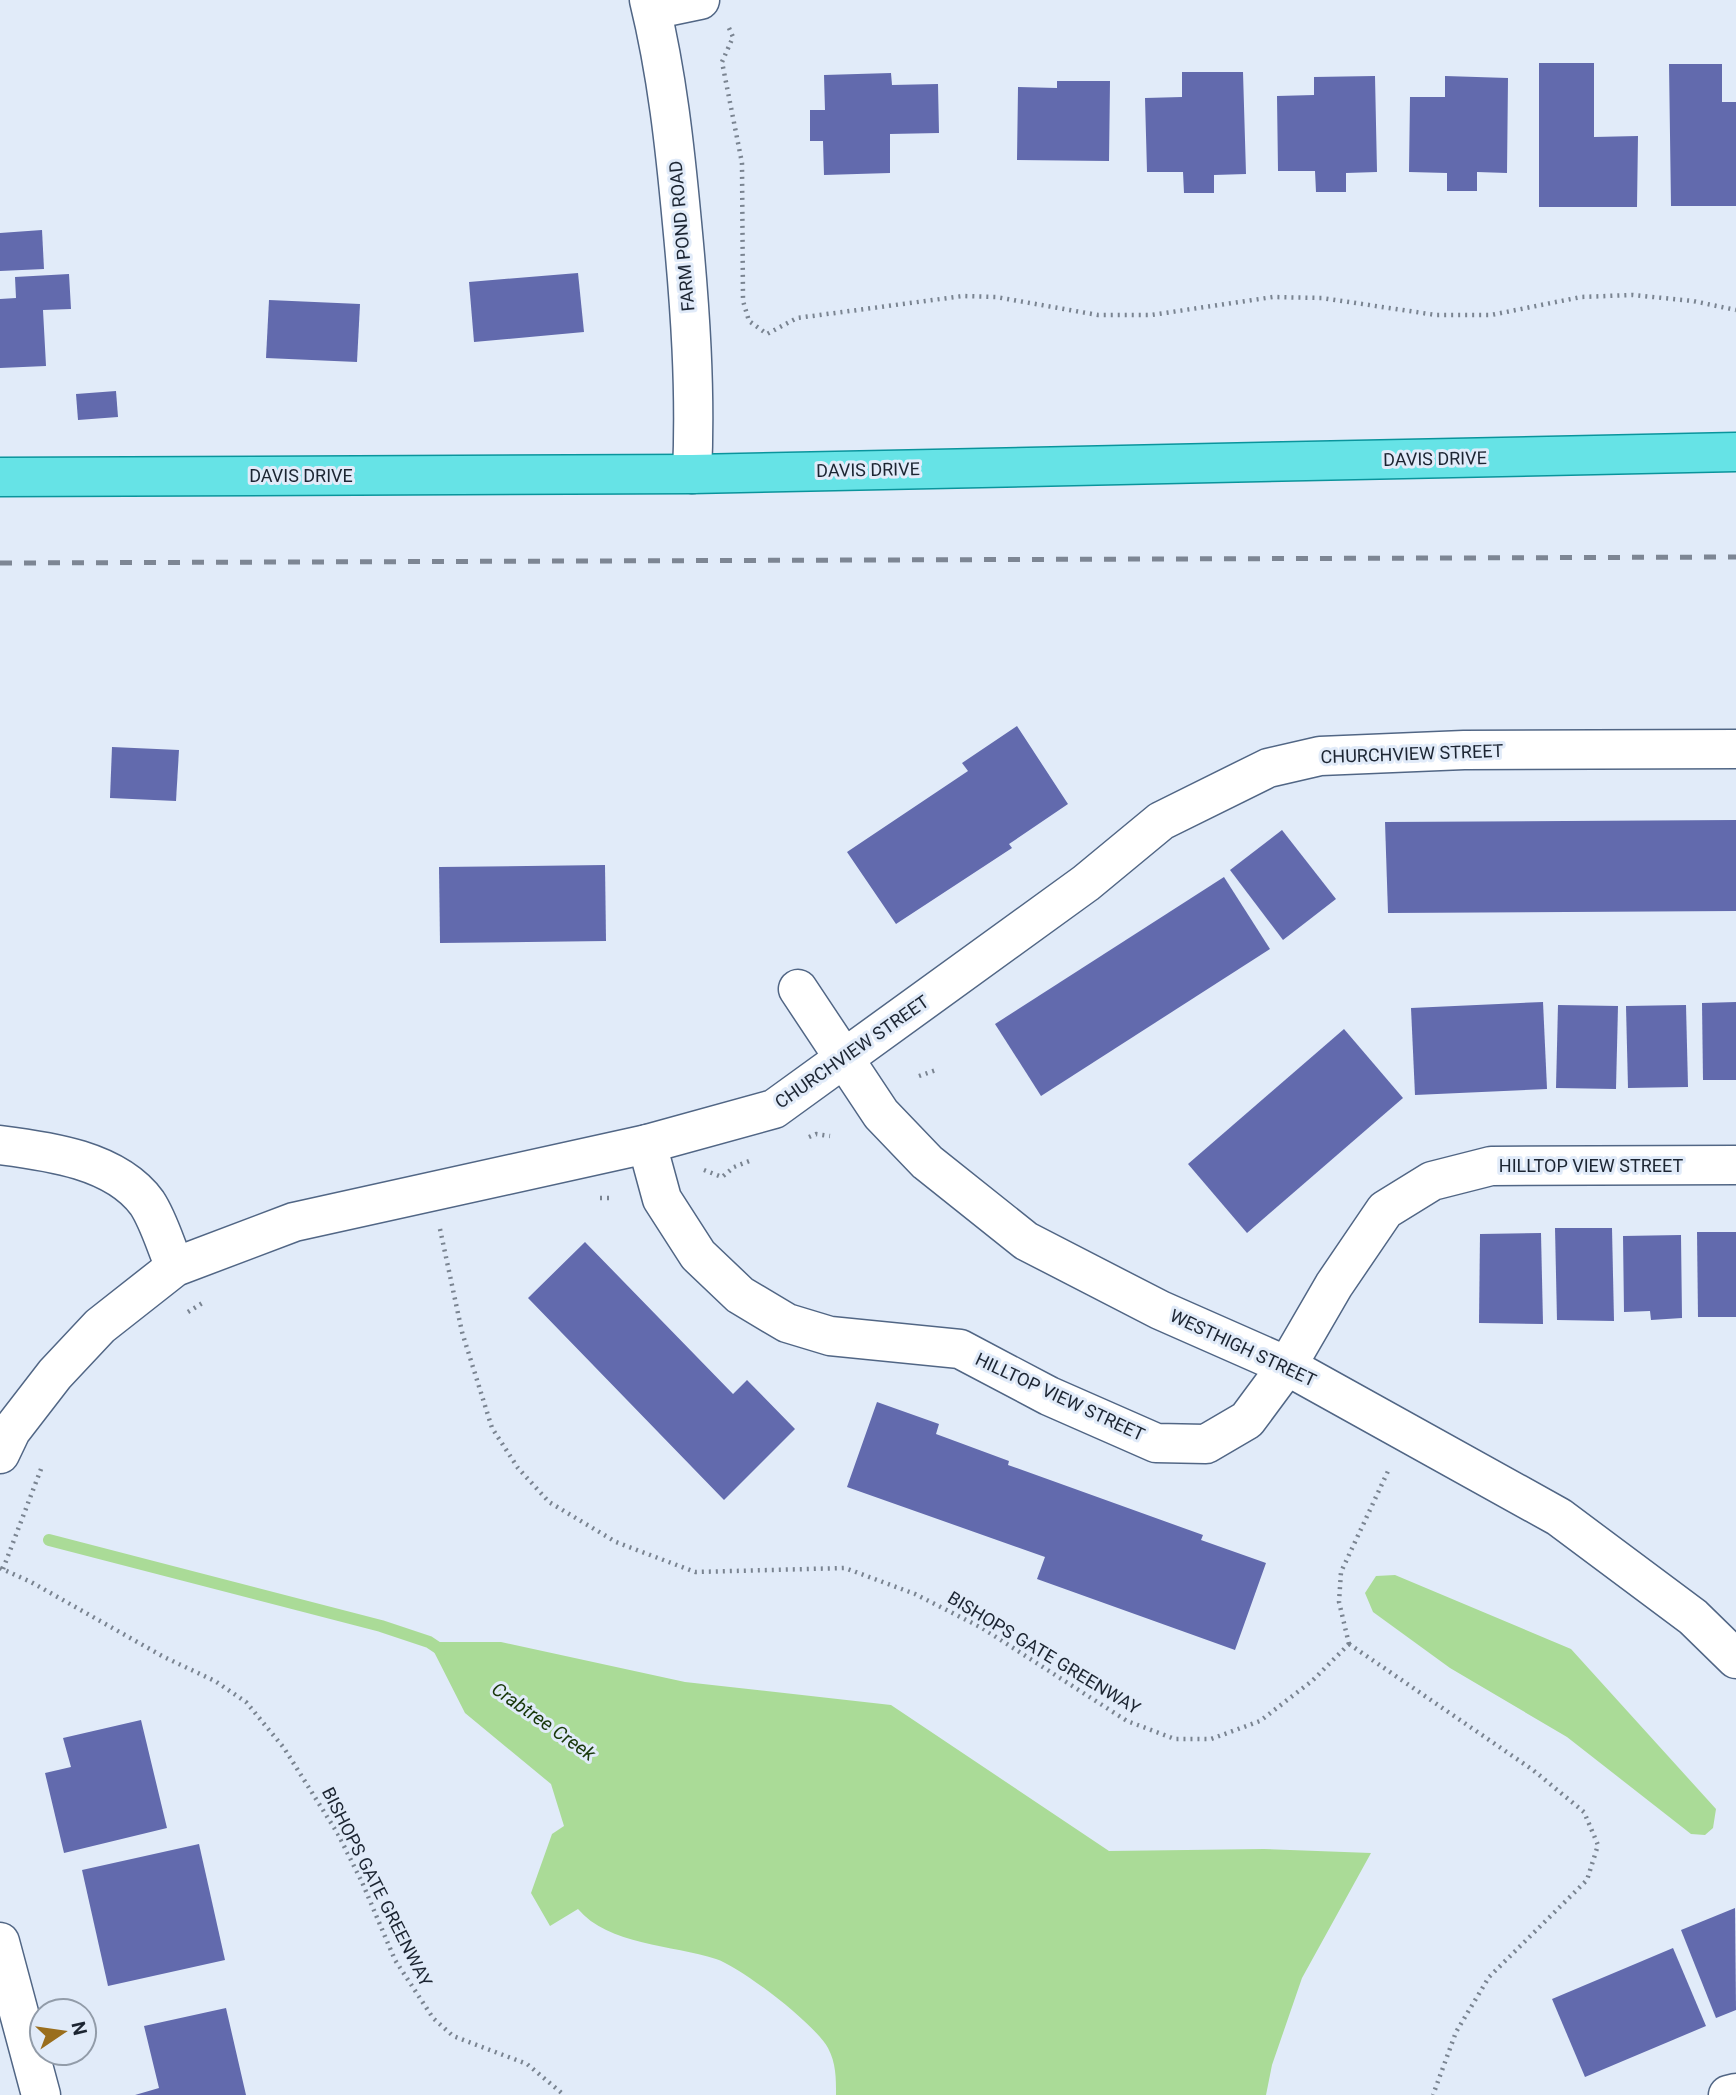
<svg xmlns="http://www.w3.org/2000/svg" width="1736" height="2095" viewBox="0 0 1736 2095" font-family="Roboto,sans-serif">
<style>
.water{fill:#aadb97}
.lines{fill:none;stroke-linecap:round;stroke-linejoin:round}
.stream{stroke:#aadb97;stroke-width:12}
.building{fill:#626aad}
.minor-casing{stroke:#516685;stroke-width:41}
.major-casing{stroke:#0a949c;stroke-width:41}
.path{stroke:#7a8491;stroke-width:4.5;stroke-dasharray:2 5;stroke-linecap:butt}
.minor{stroke:#fff;stroke-width:38}
.major{stroke:#66e3e6;stroke-width:38}
.rail{stroke:#7d8694;stroke-width:5;stroke-dasharray:12 12;stroke-linecap:butt}
.labels{text-anchor:middle;stroke-width:6;stroke-linejoin:round;paint-order:stroke}
.street-label{font-size:18px;fill:#1c2532;stroke:#e1ebf9}
.water-label{font-size:19px;font-style:italic;fill:#183709;stroke:#e1ebf9}
</style>
<rect width="100%" height="100%" fill="#e1ebf9"/>
<!-- water -->
<g class="water">
<polygon points="1395,1575 1571,1649 1716,1809 1713,1828 1705,1835 1691,1834 1567,1737 1450,1668 1373,1612 1365,1593 1376,1576"/>
<path d="M429,1642H501L685,1682L891,1705L1109,1851L1264,1849L1371,1853L1302,1978L1272,2065L1266,2095H836C836,2078 836,2063 828,2048C816,2025 741,1967 716,1959C673,1945 608,1945 578,1909L550,1926L531,1893L552,1834L564,1826L551,1784L465,1713Z"/>
</g>
<g class="lines">
<!-- stream -->
<polyline class="stream" points="49,1540 381,1626 429,1642 441,1650"/>
</g>
<!-- building -->
<g class="building">
<polygon points="1539,63 1594,63 1594,137 1638,136 1637,207 1539,207"/>
<polygon points="1669,64 1722,64 1722,102 1736,102 1736,206 1671,206"/>
<polygon points="1182,72 1243,72 1246,174 1214,175 1214,193 1184,193 1183,172 1147,172 1145,98 1182,97"/>
<polygon points="891,73 892,85 938,84 939,133 890,134 890,173 824,175 823,141 810,141 810,110 825,110 824,75"/>
<polygon points="1375,76 1377,172 1346,173 1346,192 1316,192 1315,171 1278,171 1277,96 1314,95 1314,77"/>
<polygon points="1445,76 1508,78 1507,173 1477,172 1477,191 1447,191 1447,173 1409,172 1410,97 1445,97"/>
<polygon points="1057,81 1110,81 1109,161 1017,160 1018,87 1057,88"/>
<polygon points="42,230 44,269 0,271 0,233"/>
<polygon points="578,273 584,332 474,342 469,282"/>
<polygon points="69,274 71,309 43,310 46,366 0,368 0,299 16,298 15,277"/>
<polygon points="269,300 360,304 357,362 266,358"/>
<polygon points="116,391 118,417 78,420 76,394"/>
<polygon points="1017,726 1068,804 1009,844 1012,848 896,924 847,852 968,771 962,763"/>
<polygon points="112,747 179,750 176,801 110,798"/>
<polygon points="1736,820 1736,911 1388,913 1385,822"/>
<polygon points="1282,830 1336,899 1283,940 1230,870"/>
<polygon points="605,865 606,941 440,943 439,867"/>
<polygon points="1224,877 1270,949 1041,1096 995,1024"/>
<polygon points="1543,1002 1547,1089 1415,1095 1411,1008"/>
<polygon points="1736,1002 1736,1080 1703,1080 1702,1003"/>
<polygon points="1558,1005 1618,1006 1616,1089 1556,1088"/>
<polygon points="1686,1005 1688,1087 1628,1088 1626,1006"/>
<polygon points="1344,1029 1403,1098 1247,1233 1188,1164"/>
<polygon points="1555,1228 1612,1228 1614,1321 1557,1320"/>
<polygon points="1697,1232 1736,1232 1736,1317 1698,1317"/>
<polygon points="1541,1233 1543,1324 1479,1323 1480,1234"/>
<polygon points="1681,1235 1682,1318 1651,1320 1650,1311 1624,1312 1623,1236"/>
<polygon points="585,1242 733,1394 747,1380 795,1429 724,1500 528,1298"/>
<polygon points="877,1402 939,1424 936,1434 1009,1461 1008,1465 1203,1535 1201,1540 1266,1563 1235,1650 1037,1579 1045,1557 847,1487"/>
<polygon points="141,1720 167,1828 64,1853 45,1773 71,1767 63,1738"/>
<polygon points="199,1844 225,1960 108,1986 82,1870"/>
<polygon points="1735,1908 1736,2010 1716,2018 1681,1930"/>
<polygon points="1673,1948 1706,2026 1585,2077 1552,1999"/>
<polygon points="226,2008 246,2095 135,2095 159,2088 144,2026"/>
</g>
<g class="lines">
<!-- minor casing -->
<g class="minor-casing">
<g id="minor">
<path d="M649,0C667,73 675,148 682,223C690,306 696,390 692,474"/>
<polyline points="652,10 700,0"/>
<polyline points="798,989 881,1114 927,1162 1026,1241 1160,1310 1287,1366 1559,1517 1693,1617 1736,1659"/>
<polyline points="647,1144 662,1199 698,1255 740,1295 787,1323 830,1336 960,1349 1049,1396 1156,1443 1206,1444 1247,1420 1287,1366 1334,1285 1385,1210 1432,1181 1491,1166 1736,1165"/>
<path d="M0,1145C48,1151 116,1160 147,1203C159,1221 166,1247 175,1267"/>
<polyline points="0,1454 11,1431 55,1374 100,1326 175,1267 294,1222 647,1144 774,1109 1086,883 1161,821 1268,768 1320,756 1464,750 1736,749"/>
<polyline points="0,1942 41,2095"/>
<polyline points="1728,2095 1736,2093"/>
</g>
</g>
<!-- major casing -->
<g class="major-casing">
<polyline id="major" points="0,477 692,474 1736,452"/>
</g>
<!-- path -->
<g class="path">
<polyline points="729,28 733,37 722,62 742,163 743,301 749,321 767,334 797,318 963,296 996,297 1098,315 1151,315 1273,297 1322,298 1436,315 1491,315 1581,297 1633,295 1693,301 1736,310"/>
<polyline points="919,1076 936,1070"/>
<polyline points="809,1137 816,1134 830,1136"/>
<polyline points="704,1170 722,1177 734,1167 752,1160"/>
<polyline points="600,1198 612,1198"/>
<polyline points="440,1229 462,1332 492,1428 518,1468 549,1502 616,1542 695,1572 845,1568 915,1594 982,1628 1127,1721 1175,1739 1211,1739 1260,1721 1312,1681 1349,1644"/>
<polyline points="188,1312 204,1302"/>
<polyline points="0,1568 31,1582 164,1657 215,1681 246,1702 284,1748 338,1834 362,1882 395,1960 433,2018 453,2036 527,2064 564,2095"/>
<polyline points="3,1569 41,1469"/>
<polyline points="1349,1644 1533,1770 1584,1812 1598,1845 1587,1880 1489,1977 1456,2032 1433,2095"/>
<polyline points="1349,1644 1339,1602 1341,1572 1389,1469"/>
</g>
<!-- minor -->
<use href="#minor" class="minor"/>
<!-- major -->
<use href="#major" class="major"/>
<!-- rail -->
<polyline class="rail" points="0,563 1736,557"/>
</g>
<g class="labels">
<!-- street labels -->
<g class="street-label">
<text transform="translate(682 236) rotate(-95)" y="6">FARM POND ROAD</text>
<text transform="translate(1435 459) rotate(-1)" y="6">DAVIS DRIVE</text>
<text transform="translate(868 470) rotate(-1)" y="6">DAVIS DRIVE</text>
<text x="301" y="482">DAVIS DRIVE</text>
<text transform="translate(1412 754) rotate(-2)" y="6">CHURCHVIEW STREET</text>
<text transform="translate(852 1052) rotate(-35)" y="6">CHURCHVIEW STREET</text>
<text x="1591" y="1172">HILLTOP VIEW STREET</text>
<text transform="translate(1243 1348) rotate(25)" y="6">WESTHIGH STREET</text>
<text transform="translate(1060 1397) rotate(25)" y="6">HILLTOP VIEW STREET</text>
<text transform="translate(1044 1653) rotate(31)" y="6">BISHOPS GATE GREENWAY</text>
<text transform="translate(377 1887) rotate(63)" y="6">BISHOPS GATE GREENWAY</text>
</g>
<!-- water labels -->
<g class="water-label">
<text transform="translate(544 1721) rotate(35)" y="7">Crabtree Creek</text>
</g>
</g>
<!-- north arrow -->
<g transform="translate(63 2032) rotate(77)"><circle r="33" fill="#e1ebf9" stroke="#929ca9" stroke-width="2"/>
<path d="M0-5L12 26L0 18L-12 26Z" fill="#9a6e1d"/>
<text y="-10" font-size="19" font-weight="bold" text-anchor="middle" fill="#1c2532">N</text>
</g>
</svg>
